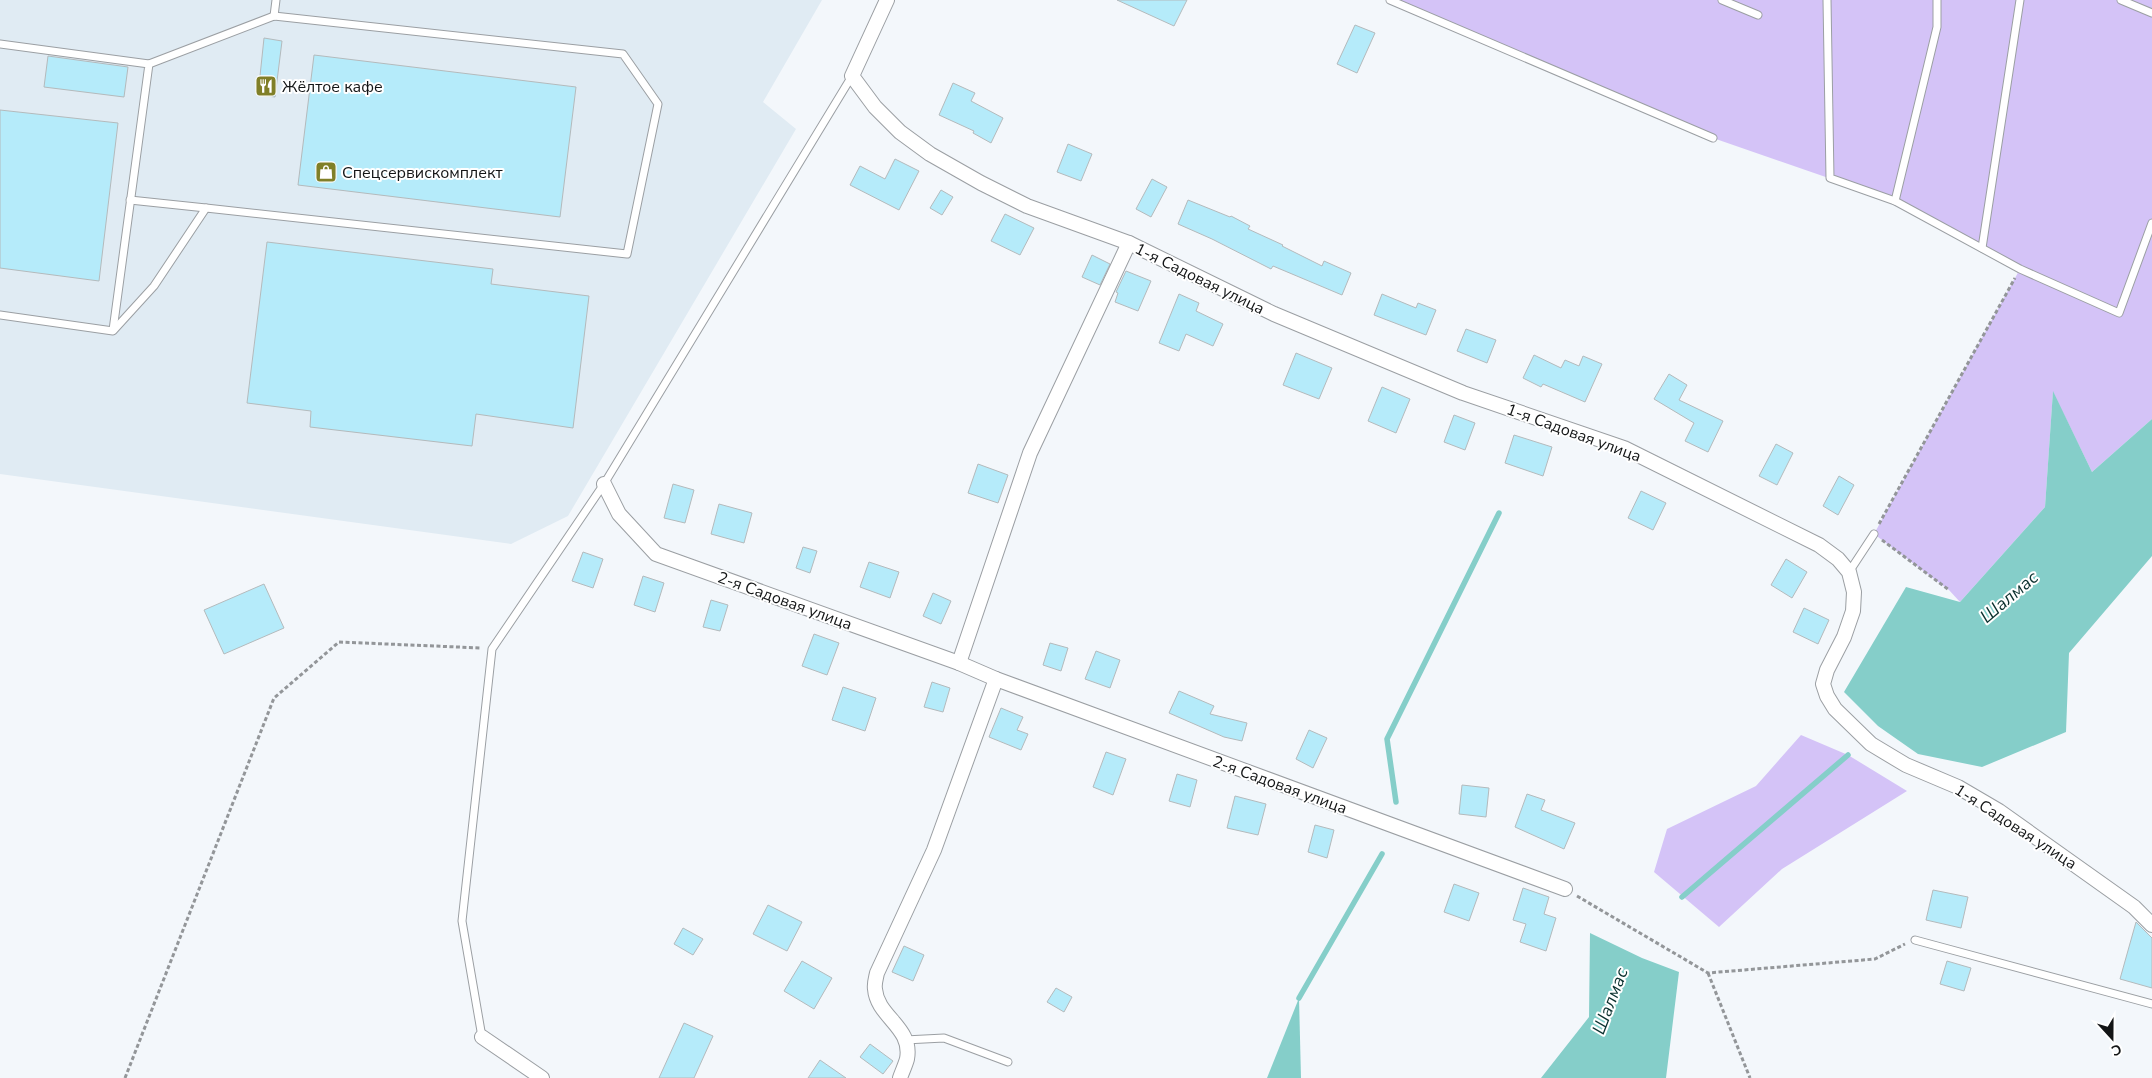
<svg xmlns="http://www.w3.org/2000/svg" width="2152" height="1078" viewBox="0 0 2152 1078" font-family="'Nunito Sans',sans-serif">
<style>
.built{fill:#e0ebf3}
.green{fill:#d4c3f7}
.water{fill:#85cec9}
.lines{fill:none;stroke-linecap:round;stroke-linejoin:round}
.stream{stroke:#85cec9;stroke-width:5.5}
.building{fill:#b5ebfa;stroke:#b4babc}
.service-casing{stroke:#9b9fa3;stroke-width:9}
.minor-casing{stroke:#9b9fa3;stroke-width:16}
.path{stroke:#939699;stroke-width:3;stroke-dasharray:4 2.5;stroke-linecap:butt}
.service{stroke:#fff;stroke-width:7}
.minor{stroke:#fff;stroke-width:14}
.labels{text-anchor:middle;stroke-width:4;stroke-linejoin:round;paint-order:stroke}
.poi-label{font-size:16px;fill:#131516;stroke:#fff;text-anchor:start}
.street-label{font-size:16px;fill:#131516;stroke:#fff}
.water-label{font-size:18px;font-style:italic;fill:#0a302e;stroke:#fff}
</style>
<rect width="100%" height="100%" fill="#f3f7fb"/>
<!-- built -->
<polygon class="built" points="0,0 822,0 763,102 796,129 568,516 511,544 0,474"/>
<!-- green -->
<g class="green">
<polygon points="1390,0 2152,0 2152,419 2092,472 2053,392 2045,507 1960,602 1949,590 1874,534 2020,269 1895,201 1713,138"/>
<polygon points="1801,735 1848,755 1907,791 1782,869 1719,927 1654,872 1667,829 1756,786"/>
</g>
<!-- water -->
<g class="water">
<polygon points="2053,391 2092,472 2152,419 2152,556 2069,653 2066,732 1982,767 1918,754 1878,726 1844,692 1906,587 1960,602 2045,507"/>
<polygon points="1590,933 1642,958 1679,972 1666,1078 1541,1078 1589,1017"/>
<polygon points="1299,998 1301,1078 1267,1078"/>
</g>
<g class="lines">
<!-- stream -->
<g class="stream">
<polyline points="1396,802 1387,739 1499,513"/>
<polyline points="1682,897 1848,755"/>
<polyline points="1299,998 1382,854"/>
</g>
</g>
<!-- building -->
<g class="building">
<polygon points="1117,0 1187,0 1174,26"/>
<polygon points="1355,25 1375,33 1357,73 1337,64"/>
<polygon points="264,38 282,41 275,97 258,95"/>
<polygon points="314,55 576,87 560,217 298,185"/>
<polygon points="48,56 128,67 124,97 44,87"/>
<polygon points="953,83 975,93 971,101 1003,118 991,143 973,133 974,131 939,115"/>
<polygon points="0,110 118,123 99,281 0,268"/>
<polygon points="1068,144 1092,154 1081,181 1057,172"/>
<polygon points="895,159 919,171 899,210 850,185 860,166 885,179"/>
<polygon points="1152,179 1167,187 1151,217 1136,209"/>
<polygon points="941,190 953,197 942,215 930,208"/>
<polygon points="1188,200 1230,217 1231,216 1250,226 1248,229 1283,245 1282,246 1322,266 1324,261 1351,273 1342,295 1273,266 1271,269 1212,239 1178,224"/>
<polygon points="1005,214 1034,228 1020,255 991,241"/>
<polygon points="267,242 493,269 491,284 589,296 573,428 476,414 472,446 310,427 311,411 247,403"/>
<polygon points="1092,255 1110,264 1100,285 1082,277"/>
<polygon points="1126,271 1151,281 1138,311 1115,302 1118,293 1116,292"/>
<polygon points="1179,294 1199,303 1196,311 1223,324 1213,346 1186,334 1179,351 1159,343"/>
<polygon points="1382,294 1416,308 1418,303 1436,310 1426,335 1374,315"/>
<polygon points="1466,329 1496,340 1487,363 1457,351"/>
<polygon points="1296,353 1332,368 1319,399 1283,385"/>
<polygon points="1534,355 1561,368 1565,360 1579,366 1583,356 1602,364 1585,402 1543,384 1541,387 1523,378"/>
<polygon points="1669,374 1687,385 1679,400 1723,421 1708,452 1685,441 1694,423 1654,399"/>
<polygon points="1382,387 1410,399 1396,433 1368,421"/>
<polygon points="1454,415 1475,423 1465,450 1444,442"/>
<polygon points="1514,435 1552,447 1543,476 1505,463"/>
<polygon points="1776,444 1793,453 1777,485 1759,476"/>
<polygon points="978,464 1008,475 998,503 968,493"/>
<polygon points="1839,476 1854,485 1838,515 1823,506"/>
<polygon points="673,484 694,490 685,523 664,518"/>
<polygon points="1641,491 1666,503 1653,530 1628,518"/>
<polygon points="719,504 752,513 744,543 711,534"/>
<polygon points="803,547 817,551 810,573 796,568"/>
<polygon points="583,552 603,559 593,588 572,581"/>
<polygon points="1786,559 1807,572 1792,598 1771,585"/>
<polygon points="869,562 899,572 890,598 860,587"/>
<polygon points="643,576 664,583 655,612 634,605"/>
<polygon points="264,584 284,628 224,654 204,610"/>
<polygon points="933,593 951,601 941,624 923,616"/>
<polygon points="711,600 728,605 720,631 703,627"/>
<polygon points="1804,608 1829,620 1818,644 1793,632"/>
<polygon points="814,634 839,643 827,675 802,666"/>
<polygon points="1050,643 1068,648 1061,671 1043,665"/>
<polygon points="1096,651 1120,660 1110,688 1085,679"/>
<polygon points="932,682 950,688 943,712 924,707"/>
<polygon points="843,687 876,698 865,731 832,720"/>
<polygon points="1179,691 1214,706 1210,714 1247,723 1242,741 1224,737 1169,713"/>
<polygon points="1001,708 1023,717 1017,730 1028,734 1021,750 989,737"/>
<polygon points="1309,730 1327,738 1313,768 1296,759"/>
<polygon points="1106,752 1126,759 1113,795 1093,787"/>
<polygon points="1177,774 1197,780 1190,807 1169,801"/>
<polygon points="1462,785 1489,788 1486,817 1459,814"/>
<polygon points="1527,794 1545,800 1541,810 1575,823 1564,849 1515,827"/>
<polygon points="1235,796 1266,804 1258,835 1227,828"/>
<polygon points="1315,825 1334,830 1327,858 1308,852"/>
<polygon points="1454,884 1479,893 1469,921 1444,912"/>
<polygon points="1523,888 1549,897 1544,914 1556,918 1546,951 1520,942 1526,924 1513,920"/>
<polygon points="1933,890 1968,897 1961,928 1926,920"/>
<polygon points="768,905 802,922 787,951 753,934"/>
<polygon points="2136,922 2152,938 2152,988 2120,979"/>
<polygon points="683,928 703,939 693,955 674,944"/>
<polygon points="904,946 924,955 913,981 892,972"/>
<polygon points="802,961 832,978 814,1009 784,991"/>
<polygon points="1947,961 1971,968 1964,991 1940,984"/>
<polygon points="1056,988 1072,997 1064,1012 1047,1002"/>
<polygon points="684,1023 713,1036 694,1078 659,1078"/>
<polygon points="870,1044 893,1061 883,1074 860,1057"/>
<polygon points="820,1060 846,1078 808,1078"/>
</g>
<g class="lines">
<!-- service casing -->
<g class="service-casing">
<g id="service">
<polyline points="1390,0 1713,138"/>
<polyline points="1722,0 1758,15"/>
<polyline points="1827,0 1830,178 1895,201 2020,269 2119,313 2152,223"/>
<polyline points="2121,0 2152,13"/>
<polyline points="274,16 276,0"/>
<polyline points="0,44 149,64 113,330"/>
<polyline points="130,200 206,208"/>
<polyline points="1895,201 1937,27 1937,0"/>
<polyline points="1982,248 2020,0"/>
<polyline points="0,315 113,331 154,286 206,208 627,254 658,104 623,54 274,16 149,64"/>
<polyline points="1849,572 1874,534"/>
<polyline points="1915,940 2152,1004"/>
<polyline points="482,1037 462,921 492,649 604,484 852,76"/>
<polyline points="905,1040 944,1038 1008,1062"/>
</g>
</g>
<!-- minor casing -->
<g class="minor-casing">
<g id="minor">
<polyline points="887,0 852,76 875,107 900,132 930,154 981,183 1027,206 1129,243 1274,314 1463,393 1624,448 1819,545 1838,559 1849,572 1854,592 1853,611 1844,637 1827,670 1823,684 1827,696 1835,709 1871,744 1906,765 1958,787 1999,811 2134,907 2152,925"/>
<polyline points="604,484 619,514 656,554 959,663 996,679 1565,889"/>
<polyline points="959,663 1030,453 1129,243"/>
<polyline points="482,1037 542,1078"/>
<path d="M900,1078C902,1072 905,1066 907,1059C913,1027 877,1017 875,989C874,984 876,978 877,973L934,850L996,679"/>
</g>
</g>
<!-- path -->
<g class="path">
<polyline points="1879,524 2015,278"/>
<polyline points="1882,540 1949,590"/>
<polyline points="1577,896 1708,973 1875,959 1905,944"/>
<polyline points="1708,973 1750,1078"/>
<polyline points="125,1078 274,698 339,642 481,648"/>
</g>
<!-- service -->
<use href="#service" class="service"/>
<!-- minor -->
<use href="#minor" class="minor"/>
</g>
<!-- icons -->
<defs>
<g id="restaurant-square" transform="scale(1.125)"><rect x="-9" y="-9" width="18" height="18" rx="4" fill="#807f27" stroke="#fff"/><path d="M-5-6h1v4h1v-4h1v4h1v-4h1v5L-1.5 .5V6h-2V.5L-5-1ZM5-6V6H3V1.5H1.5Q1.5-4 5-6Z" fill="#fff"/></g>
<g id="shop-square" transform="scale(1.125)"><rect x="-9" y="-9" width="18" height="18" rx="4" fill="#807f27" stroke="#fff"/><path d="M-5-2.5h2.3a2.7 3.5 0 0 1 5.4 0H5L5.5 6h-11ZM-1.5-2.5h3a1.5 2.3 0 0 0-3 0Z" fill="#fff"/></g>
</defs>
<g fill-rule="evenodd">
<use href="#restaurant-square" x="266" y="86"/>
<use href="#shop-square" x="326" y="172"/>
</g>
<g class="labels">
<!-- poi labels -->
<g class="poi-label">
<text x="282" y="92">Жёлтое кафе</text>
<text x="342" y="178">Спецсервискомплект</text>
</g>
<!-- street labels -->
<g class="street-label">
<text transform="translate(1200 278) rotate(26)" y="6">1-я Садовая улица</text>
<text transform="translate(1574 432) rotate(20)" y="6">1-я Садовая улица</text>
<text transform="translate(785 600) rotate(20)" y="6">2-я Садовая улица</text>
<text transform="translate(1280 784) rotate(20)" y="6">2-я Садовая улица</text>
<text transform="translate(2016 826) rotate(33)" y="6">1-я Садовая улица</text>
</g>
<!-- water labels -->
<g class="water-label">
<text transform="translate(2009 597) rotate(-40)" y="6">Шалмас</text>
<text transform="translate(1610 1001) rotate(-69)" y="6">Шалмас</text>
</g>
</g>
<!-- north arrow -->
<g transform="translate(2112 1038) rotate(159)" stroke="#ffffff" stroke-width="4" paint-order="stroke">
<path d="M0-4L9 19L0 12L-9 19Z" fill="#131516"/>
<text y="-8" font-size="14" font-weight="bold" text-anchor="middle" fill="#131516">С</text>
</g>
</svg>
